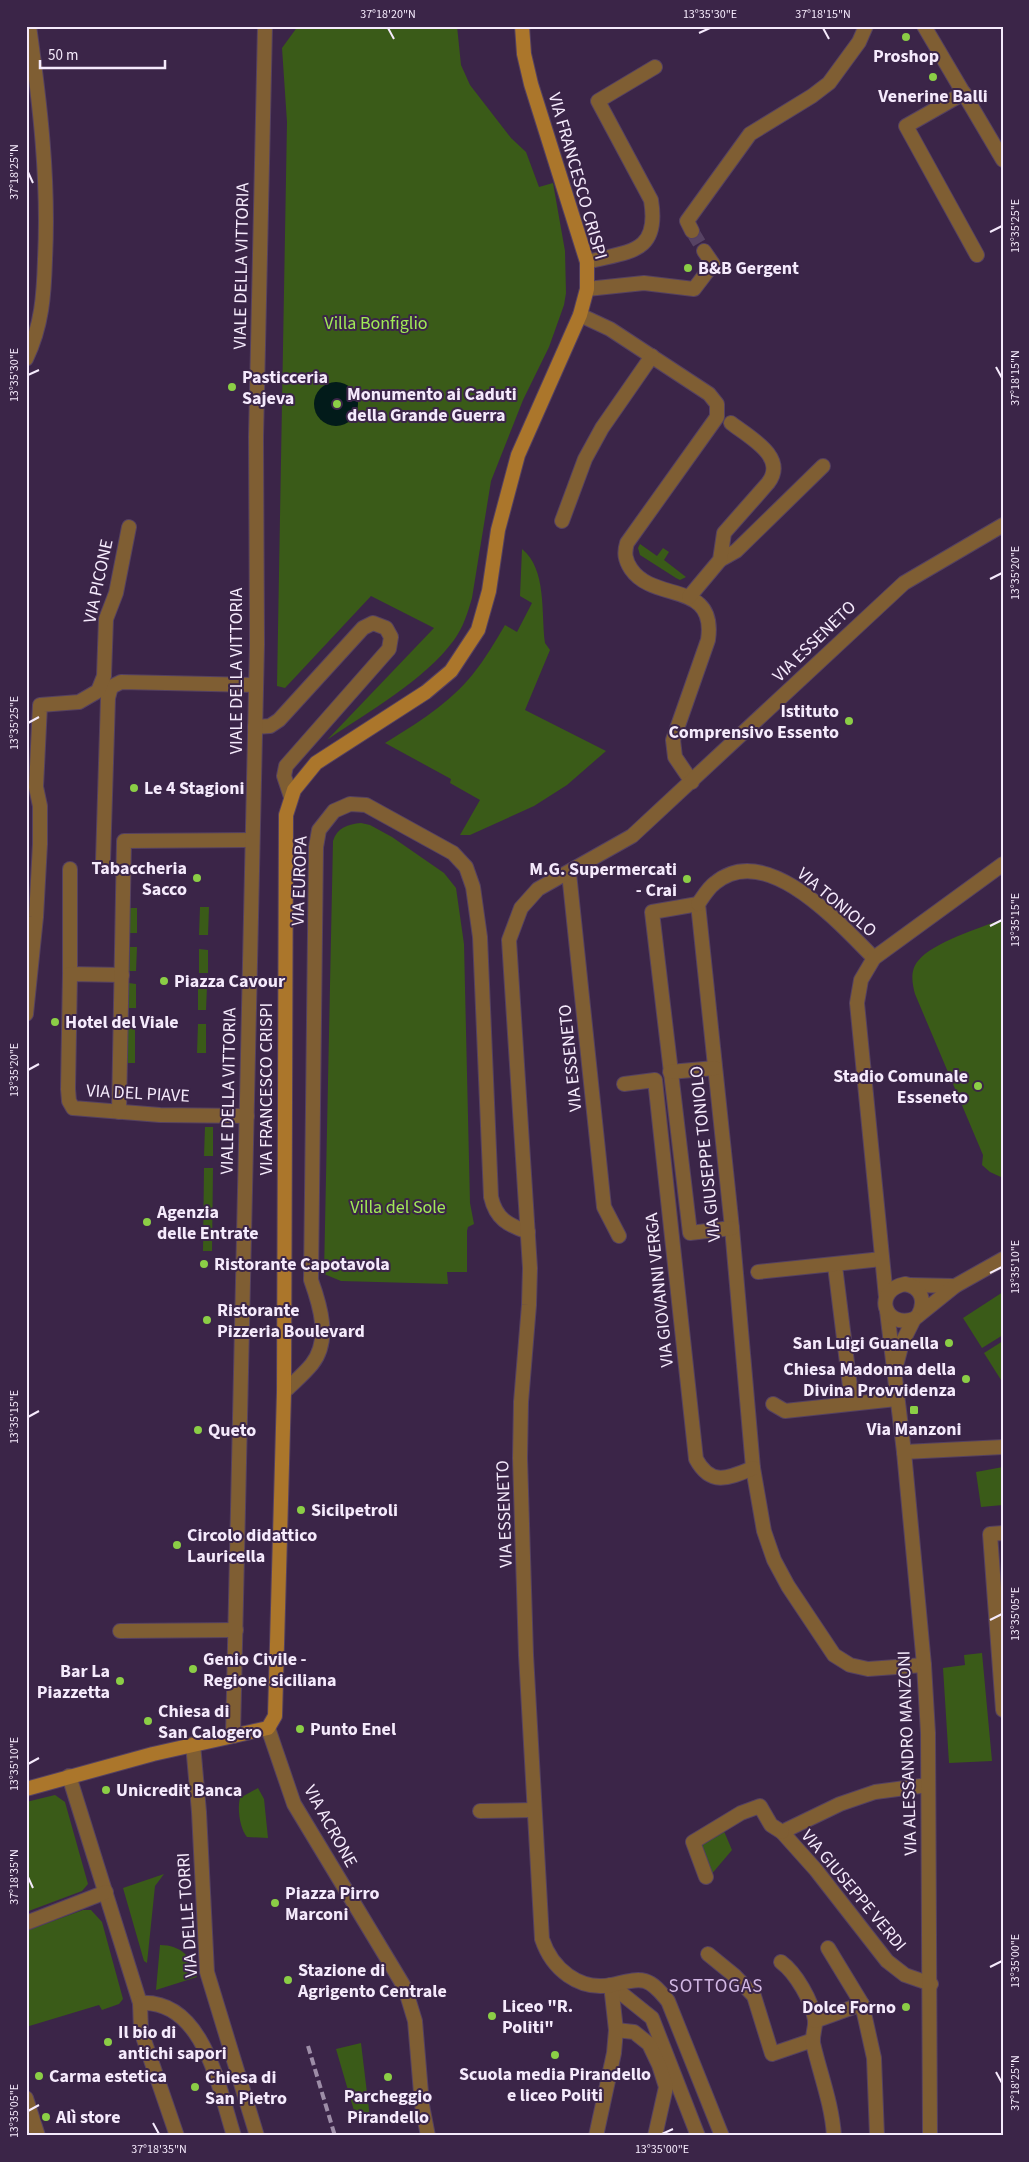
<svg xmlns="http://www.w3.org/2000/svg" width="1029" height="2162" viewBox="0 0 1029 2162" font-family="'Source Sans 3',sans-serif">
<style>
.green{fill:#3a5b18}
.water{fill:#021b1a}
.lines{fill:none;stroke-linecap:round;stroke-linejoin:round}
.minor-tunnel{stroke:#574363;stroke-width:14;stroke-dasharray:14 7;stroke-linecap:butt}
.minor-casing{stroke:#554161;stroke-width:16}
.tertiary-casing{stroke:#554161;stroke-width:16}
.secondary-casing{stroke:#554161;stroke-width:16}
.minor{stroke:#7f5e33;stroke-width:14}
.tertiary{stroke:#7f5e33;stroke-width:14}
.secondary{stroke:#ab762b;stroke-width:14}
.rail{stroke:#9d8da7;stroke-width:4;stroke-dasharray:8 4;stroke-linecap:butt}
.ticks{fill:none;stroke:#f5eafc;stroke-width:2}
.poi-dot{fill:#8bce46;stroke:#3b2548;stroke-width:2}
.labels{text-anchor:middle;stroke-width:4;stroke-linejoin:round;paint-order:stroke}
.poi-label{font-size:18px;font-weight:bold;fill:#f5eafc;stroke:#3b2548;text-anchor:start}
.street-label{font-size:18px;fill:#f5eafc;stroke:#3b2548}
.park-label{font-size:18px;fill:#a0ea56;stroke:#3b2548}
.neighbourhood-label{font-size:19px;letter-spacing:1px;fill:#d3b9e5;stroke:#3b2548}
.neatline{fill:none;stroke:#f5eafc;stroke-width:2}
.ticks-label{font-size:12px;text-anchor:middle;fill:#f5eafc}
</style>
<rect width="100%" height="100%" fill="#3b2548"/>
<!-- green -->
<g class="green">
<path d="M298,26H457L461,65L470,85L511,138L526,152L539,187L553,183L565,251L566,293L564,305L549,347L523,400L491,481L472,598C468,612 463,628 454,640C424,681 369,711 327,740L434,628L371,596L285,688L277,686L287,122L282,48Z"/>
<polygon points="640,544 657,556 663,548 669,552 664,560 686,577 680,580 676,578 640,555 638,548"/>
<path d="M522,549C547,569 541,613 545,643L550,650L525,710L606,751L567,785L534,806L470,835H460L480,800L450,783L451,779L385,743C416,724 450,703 473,674C485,659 495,642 505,625L517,632L532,603L520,596Z"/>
<path d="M361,823L370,825L392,837L444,873L456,888L464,944L470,1203L474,1224L468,1227L467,1231V1272H447L448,1284L341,1281L324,1274L333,841C337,828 348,824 361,823Z"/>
<polygon points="200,907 209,907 208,935 199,935"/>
<rect x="130" y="908" width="7" height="25"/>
<path d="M1003,919V1178L990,1172L982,1165L983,1155L915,994C912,983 910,970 918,961C933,942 980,928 1003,919Z"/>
<polygon points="130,947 137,947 136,971 129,971"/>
<polygon points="199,949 208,950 208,973 199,973"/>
<polygon points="129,983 136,984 136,1008 129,1008"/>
<polygon points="198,986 207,986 206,1010 198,1010"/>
<rect x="128" y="1022" width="7" height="41"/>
<polygon points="198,1024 206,1024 206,1053 197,1053"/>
<polygon points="205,1127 213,1127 213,1156 204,1156"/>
<polygon points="204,1168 213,1168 212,1251 203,1251"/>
<polygon points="1003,1292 1003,1335 982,1348 963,1318"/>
<polygon points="1003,1341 1003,1379 1001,1380 984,1353"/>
<polygon points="1003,1467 1003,1505 981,1507 976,1472"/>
<polygon points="982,1653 992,1761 949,1763 943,1668 965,1665 964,1655"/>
<path d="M258,1788L264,1799L268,1838L247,1837C240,1829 237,1809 240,1798Z"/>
<polygon points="55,1795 65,1802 88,1884 82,1891 26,1912 26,1802"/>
<polygon points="723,1829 732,1850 710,1876 699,1845"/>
<polygon points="164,1874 155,1886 147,1963 144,1961 123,1888"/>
<polygon points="83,1910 91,1910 102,1922 123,1999 119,2004 102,2010 99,2005 26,2027 26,1931"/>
<path d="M160,1945C181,1945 192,1957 197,1977L156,1990Z"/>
<polygon points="361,2043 370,2118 357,2121 336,2049"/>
</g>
<!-- water -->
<circle class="water" cx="336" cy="404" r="22"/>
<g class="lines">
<!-- minor-tunnel -->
<polyline class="minor-tunnel" points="692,231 704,251"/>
<!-- minor casing -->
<g class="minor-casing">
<g id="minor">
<polyline points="924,26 1003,160"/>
<polyline points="964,93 906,126 977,255"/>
<polyline points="692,231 687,221 750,134 812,96 829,83 859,42 866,26"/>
<path d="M587,262C629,251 660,254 651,200L598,101L655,67"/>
<polyline points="587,289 644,283 694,289 713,264 704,251"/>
<path d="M580,315L610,329L709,394L717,404V417L627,543C624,553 625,560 631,569C654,603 717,580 708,640L673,740L675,757L692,782"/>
<path d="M26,359C42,326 44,294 45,259C49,180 40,104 29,26"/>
<polyline points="562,521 585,459 602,428 652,356"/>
<polyline points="720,560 736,551 823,466"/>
<path d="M689,597L720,560L724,533L768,483C788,457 749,437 731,423"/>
<polyline points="255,727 270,726 279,720 363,628 373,623 386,628 391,637 389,649 286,766 284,776 291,797"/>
<polyline points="103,861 108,698 111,687 121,682 255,685"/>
<polyline points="569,873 604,1207 619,1236"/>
<polyline points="698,904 732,1228 753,1468 764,1531 774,1560 788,1586 834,1655 850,1665 868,1669 924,1665"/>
<polyline points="698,904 652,912 690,1233 732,1228"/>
<path d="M698,904C703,897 708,888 715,883C766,840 840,924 874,958"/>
<polyline points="70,974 70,869"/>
<polyline points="122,975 70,974 68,1089 69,1101 73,1108 160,1115 247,1116"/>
<polyline points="26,1014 36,917 40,844 40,806 36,787 40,705 79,702 98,691 104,676 106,619 116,593 129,527"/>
<polyline points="670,1072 715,1068"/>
<path d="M624,1084L655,1080L696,1459C711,1487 729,1478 753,1468"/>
<polyline points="119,1112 124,841 252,840"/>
<polyline points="835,1266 852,1403"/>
<polyline points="758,1272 882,1259"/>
<path d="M284,1392C293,1383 304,1374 312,1364C331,1340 320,1305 311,1280L316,847L319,830L334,811L350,804L366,805L453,853L466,867L473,887L480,937L491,1197C496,1219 508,1225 528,1232"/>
<polyline points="773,1404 785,1411 896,1399"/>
<polyline points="904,1452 1003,1447"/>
<polyline points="1003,1533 990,1534 1003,1710"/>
<polyline points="120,1631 236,1630"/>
<polyline points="268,1728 294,1804 405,1988 415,2021 422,2105 428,2136"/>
<polyline points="233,1736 257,644 256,437 265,26"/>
<polyline points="193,1744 199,1812 207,1972 257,2136"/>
<polyline points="69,1776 140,2003 141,2031 177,2136"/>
<polyline points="928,1785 875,1792 840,1804 782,1832 816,1870 887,1961 905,1975 931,1984"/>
<polyline points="480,1811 534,1810"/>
<polyline points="706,1877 693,1842 741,1813 760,1806 771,1825 782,1832"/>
<polyline points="26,1923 106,1892"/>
<polyline points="828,1948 862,2004 874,2058 877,2136"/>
<polyline points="708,1954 735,1976 754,1996 772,2054 813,2040"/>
<path d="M781,1962C796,1973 812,2001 815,2020C816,2027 812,2035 813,2043C820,2074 832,2104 834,2136"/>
<polyline points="611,1985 652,2018 698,2136"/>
<path d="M140,2003C204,1999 219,2089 234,2136"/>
<polyline points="815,2021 862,2004"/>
<polyline points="616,2030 634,2032 649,2044 659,2065 666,2087 655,2136"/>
<polyline points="26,2098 38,2136"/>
<polyline points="596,2136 614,2053 616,2030 611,1985"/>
</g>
</g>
<!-- tertiary casing -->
<g class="tertiary-casing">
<g id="tertiary">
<polyline points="910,1285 955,1286"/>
<polyline points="886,1297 857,1003 861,980 874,958 1003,864"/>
<polyline points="887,1311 904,1452 924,1665 928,1733 930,2136"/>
<path d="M918,1316C926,1302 922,1287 905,1284C873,1290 883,1329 914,1319L955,1286L1003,1259"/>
<polyline points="897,1362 902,1343 914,1319"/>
<path d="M722,2136L668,2001C662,1994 655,1984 645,1981C635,1978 622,1983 611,1985C579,1991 552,1969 542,1939L526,1655L520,1458L521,1402L529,1305L530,1268L509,940L521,908L538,889L632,836L904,583L1003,525"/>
</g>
</g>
<!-- secondary casing -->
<g class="secondary-casing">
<polyline id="secondary" points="26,1789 153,1754 268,1728 275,1716 284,1392 286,815 294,790 316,763 426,692 451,671 478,630 489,591 498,530 518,455 580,315 587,289 587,262 531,84 524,54 522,26"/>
</g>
<!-- minor -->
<use href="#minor" class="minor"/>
<!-- tertiary -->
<use href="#tertiary" class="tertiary"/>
<!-- secondary -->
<use href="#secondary" class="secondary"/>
<!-- rail -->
<polyline class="rail" points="308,2046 335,2136"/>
</g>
<!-- ticks -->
<path class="ticks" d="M388,28L394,39M823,28L829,39M699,33L710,28M28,172L33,183M990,232L1002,226M996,367L1002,378M28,375L39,370M990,579L1002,573M28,723L39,717M990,926L1002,920M28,1070L39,1064M990,1273L1002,1267M28,1417L39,1411M990,1620L1002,1614M28,1764L39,1758M28,1877L33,1888M990,1967L1002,1961M996,2072L1002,2083M28,2111L39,2105M153,2123L159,2134M662,2134L673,2129"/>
<!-- markers -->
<g class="poi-dot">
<circle cx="906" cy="37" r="5"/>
<circle cx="933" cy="77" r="5"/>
<circle cx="688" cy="268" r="5"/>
<circle cx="232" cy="387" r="5"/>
<circle cx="337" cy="404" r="5"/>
<circle cx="849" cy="721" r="5"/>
<circle cx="134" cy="788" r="5"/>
<circle cx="197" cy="878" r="5"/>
<circle cx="687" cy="879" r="5"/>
<circle cx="164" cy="981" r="5"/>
<circle cx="55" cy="1022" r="5"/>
<circle cx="978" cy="1086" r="5"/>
<circle cx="147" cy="1222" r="5"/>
<circle cx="204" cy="1264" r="5"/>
<circle cx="207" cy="1320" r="5"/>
<circle cx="949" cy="1343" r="5"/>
<circle cx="966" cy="1379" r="5"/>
<rect x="909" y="1405" width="10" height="10" rx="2.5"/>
<circle cx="198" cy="1430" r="5"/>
<circle cx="301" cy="1510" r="5"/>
<circle cx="177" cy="1545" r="5"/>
<circle cx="193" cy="1669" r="5"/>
<circle cx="120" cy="1681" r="5"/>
<circle cx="148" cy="1721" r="5"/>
<circle cx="300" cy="1729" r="5"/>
<circle cx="106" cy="1790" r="5"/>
<circle cx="275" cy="1903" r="5"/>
<circle cx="288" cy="1980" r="5"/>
<circle cx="906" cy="2007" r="5"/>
<circle cx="492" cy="2016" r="5"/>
<circle cx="108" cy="2042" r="5"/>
<circle cx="555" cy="2055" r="5"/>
<circle cx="39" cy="2076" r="5"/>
<circle cx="388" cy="2077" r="5"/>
<circle cx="195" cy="2087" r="5"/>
<circle cx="46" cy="2117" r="5"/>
</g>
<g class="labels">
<!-- poi labels -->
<g class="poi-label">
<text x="906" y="62" text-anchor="middle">Proshop</text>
<text x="933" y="102" text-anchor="middle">Venerine Balli</text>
<text x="698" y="274">B&amp;B Gergent</text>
<text x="242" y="383">Pasticceria<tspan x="242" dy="21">Sajeva</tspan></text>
<text x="347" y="400">Monumento ai Caduti<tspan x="347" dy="21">della Grande Guerra</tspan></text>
<text x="839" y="717" text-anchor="end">Istituto<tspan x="839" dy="21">Comprensivo Essento</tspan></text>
<text x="144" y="794">Le 4 Stagioni</text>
<text x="187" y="874" text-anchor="end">Tabaccheria<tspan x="187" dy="21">Sacco</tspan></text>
<text x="677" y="875" text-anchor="end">M.G. Supermercati<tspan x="677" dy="21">- Crai</tspan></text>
<text x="174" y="987">Piazza Cavour</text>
<text x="65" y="1028">Hotel del Viale</text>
<text x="968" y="1082" text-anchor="end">Stadio Comunale<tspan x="968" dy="21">Esseneto</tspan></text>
<text x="157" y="1218">Agenzia<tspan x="157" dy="21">delle Entrate</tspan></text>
<text x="214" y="1270">Ristorante Capotavola</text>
<text x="217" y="1316">Ristorante<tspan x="217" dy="21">Pizzeria Boulevard</tspan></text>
<text x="939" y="1349" text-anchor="end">San Luigi Guanella</text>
<text x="956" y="1375" text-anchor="end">Chiesa Madonna della<tspan x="956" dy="21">Divina Provvidenza</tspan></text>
<text x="914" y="1435" text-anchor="middle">Via Manzoni</text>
<text x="208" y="1436">Queto</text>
<text x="311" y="1516">Sicilpetroli</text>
<text x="187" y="1541">Circolo didattico<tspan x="187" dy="21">Lauricella</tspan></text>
<text x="203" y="1665">Genio Civile -<tspan x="203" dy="21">Regione siciliana</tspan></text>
<text x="110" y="1677" text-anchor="end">Bar La<tspan x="110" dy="21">Piazzetta</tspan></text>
<text x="158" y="1717">Chiesa di<tspan x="158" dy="21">San Calogero</tspan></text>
<text x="310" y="1735">Punto Enel</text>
<text x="116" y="1796">Unicredit Banca</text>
<text x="285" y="1899">Piazza Pirro<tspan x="285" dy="21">Marconi</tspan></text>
<text x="298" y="1976">Stazione di<tspan x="298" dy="21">Agrigento Centrale</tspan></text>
<text x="502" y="2012">Liceo "R.<tspan x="502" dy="21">Politi"</tspan></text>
<text x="896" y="2013" text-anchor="end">Dolce Forno</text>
<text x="118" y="2038">Il bio di<tspan x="118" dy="21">antichi sapori</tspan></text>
<text x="555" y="2080" text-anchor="middle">Scuola media Pirandello<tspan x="555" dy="21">e liceo Politi</tspan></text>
<text x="49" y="2082">Carma estetica</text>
<text x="205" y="2083">Chiesa di<tspan x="205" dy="21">San Pietro</tspan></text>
<text x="388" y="2102" text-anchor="middle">Parcheggio<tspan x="388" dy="21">Pirandello</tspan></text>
<text x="56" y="2123">Alì store</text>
</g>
<!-- street labels -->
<g class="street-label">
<text transform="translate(578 176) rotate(74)" y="6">VIA FRANCESCO CRISPI</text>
<text transform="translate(241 266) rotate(-89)" y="6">VIALE DELLA VITTORIA</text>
<text transform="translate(98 581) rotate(-78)" y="6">VIA PICONE</text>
<text transform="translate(814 641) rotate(-44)" y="6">VIA ESSENETO</text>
<text transform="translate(236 671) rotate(-90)" y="6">VIALE DELLA VITTORIA</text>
<text transform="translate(299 881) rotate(-88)" y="6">VIA EUROPA</text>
<text transform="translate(837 902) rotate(40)" y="6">VIA TONIOLO</text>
<text transform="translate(570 1058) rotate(-96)" y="6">VIA ESSENETO</text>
<text transform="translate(266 1089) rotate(-90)" y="6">VIA FRANCESCO CRISPI</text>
<text transform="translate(228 1091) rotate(-89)" y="6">VIALE DELLA VITTORIA</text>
<text transform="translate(138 1093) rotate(3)" y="6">VIA DEL PIAVE</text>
<text transform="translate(705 1154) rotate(-96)" y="6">VIA GIUSEPPE TONIOLO</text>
<text transform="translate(659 1290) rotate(-96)" y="6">VIA GIOVANNI VERGA</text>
<text transform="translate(504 1514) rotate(-92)" y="6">VIA ESSENETO</text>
<text transform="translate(907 1753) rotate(-92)" y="6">VIA ALESSANDRO MANZONI</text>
<text transform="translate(331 1826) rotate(61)" y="6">VIA ACRONE</text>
<text transform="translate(854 1890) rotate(50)" y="6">VIA GIUSEPPE VERDI</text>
<text transform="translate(187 1915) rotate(-94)" y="6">VIA DELLE TORRI</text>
</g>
<!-- park labels -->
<g class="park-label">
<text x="376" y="329">Villa Bonfiglio</text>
<text x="398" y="1213">Villa del Sole</text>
</g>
<!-- neighbourhood labels -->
<g class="neighbourhood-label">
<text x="716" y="1992">SOTTOGAS</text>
</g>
</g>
<!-- border -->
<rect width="1029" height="2162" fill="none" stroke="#3b2548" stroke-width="55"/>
<!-- scale -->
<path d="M40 60v8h125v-8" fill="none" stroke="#f5eafc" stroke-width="2.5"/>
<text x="48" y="60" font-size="15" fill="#f5eafc" stroke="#3b2548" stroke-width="4" paint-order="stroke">50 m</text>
<rect x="28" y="28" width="974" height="2106" class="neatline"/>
<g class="ticks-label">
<text x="388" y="18">37°18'20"N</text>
<text x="710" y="18">13°35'30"E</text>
<text x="823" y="18">37°18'15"N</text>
<text transform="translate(14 172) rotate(-90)" y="4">37°18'25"N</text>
<text transform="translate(1015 226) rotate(-90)" y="4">13°35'25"E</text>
<text transform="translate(14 375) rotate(-90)" y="4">13°35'30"E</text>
<text transform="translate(1015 378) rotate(-90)" y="4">37°18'15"N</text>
<text transform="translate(1015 573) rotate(-90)" y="4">13°35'20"E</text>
<text transform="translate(14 723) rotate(-90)" y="4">13°35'25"E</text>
<text transform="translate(1015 920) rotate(-90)" y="4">13°35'15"E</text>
<text transform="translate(14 1070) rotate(-90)" y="4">13°35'20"E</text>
<text transform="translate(1015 1267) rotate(-90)" y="4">13°35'10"E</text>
<text transform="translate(14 1417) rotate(-90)" y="4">13°35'15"E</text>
<text transform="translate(1015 1614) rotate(-90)" y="4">13°35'05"E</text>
<text transform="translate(14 1764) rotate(-90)" y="4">13°35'10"E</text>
<text transform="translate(14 1877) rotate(-90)" y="4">37°18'35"N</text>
<text transform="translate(1015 1961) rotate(-90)" y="4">13°35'00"E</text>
<text transform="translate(1015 2083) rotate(-90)" y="4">37°18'25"N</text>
<text transform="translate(14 2111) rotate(-90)" y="4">13°35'05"E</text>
<text x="159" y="2153">37°18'35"N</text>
<text x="662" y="2153">13°35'00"E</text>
</g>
</svg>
